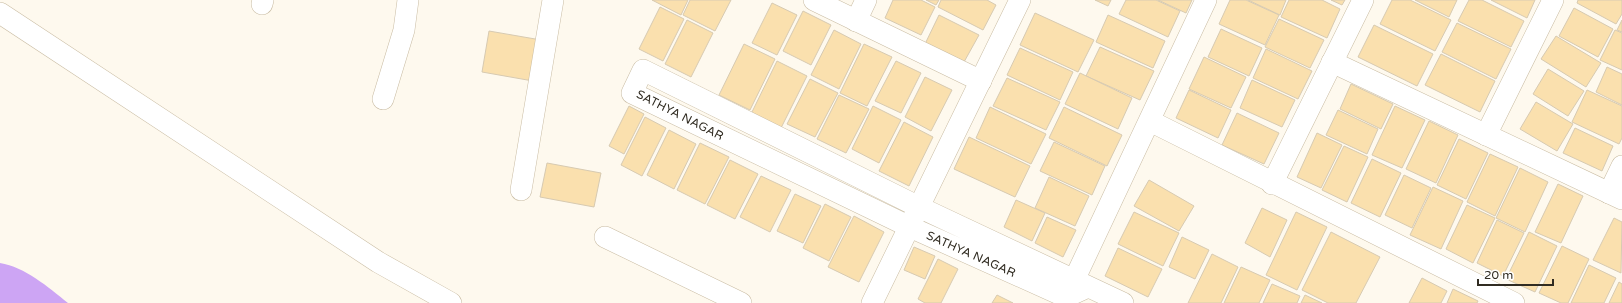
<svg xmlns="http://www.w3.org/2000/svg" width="1622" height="303" viewBox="0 0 1622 303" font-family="'Varela Round',sans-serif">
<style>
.water{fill:#cda5f4}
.building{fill:#fae0ae;stroke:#d7cab1}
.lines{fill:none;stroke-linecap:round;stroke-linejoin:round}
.minor-casing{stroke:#c9bca3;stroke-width:22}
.minor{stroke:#fff;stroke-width:21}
.labels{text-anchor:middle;stroke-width:3;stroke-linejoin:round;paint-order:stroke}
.street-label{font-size:12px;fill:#312c22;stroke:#fff}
</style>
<rect width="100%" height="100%" fill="#fef9ee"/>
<!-- water -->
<path class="water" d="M0,263C25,267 48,287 68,303H0Z"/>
<!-- building -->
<g class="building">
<polygon points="652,0 688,0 681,15"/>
<polygon points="690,0 731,0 715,31 683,15"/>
<polygon points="893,0 921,0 935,7 921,35 885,18"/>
<polygon points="926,0 939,0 936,5"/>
<polygon points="941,0 987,0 996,5 983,30 938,7"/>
<polygon points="1095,0 1111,0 1108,6"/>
<polygon points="1126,0 1156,0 1180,11 1168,37 1119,14"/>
<polygon points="1158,0 1192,0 1186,13"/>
<polygon points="1230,0 1246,0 1279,15 1265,45 1219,24"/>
<polygon points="1248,0 1286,0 1280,15"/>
<polygon points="1289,0 1322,0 1340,9 1327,38 1281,17"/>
<polygon points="1331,0 1345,0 1342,5"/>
<polygon points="1392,0 1410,0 1451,20 1435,51 1380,24"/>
<polygon points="1415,0 1457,0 1449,17"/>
<polygon points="1469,0 1482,0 1524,21 1511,47 1458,21"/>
<polygon points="1491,0 1535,0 1527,18"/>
<polygon points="1578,0 1622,0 1622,14 1616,24 1577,3"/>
<polygon points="772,3 797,15 777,55 752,43"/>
<polygon points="660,7 684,19 663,61 639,49"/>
<polygon points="1574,8 1613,29 1598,57 1559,36"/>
<polygon points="803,11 831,25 811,65 783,51"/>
<polygon points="1035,13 1094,40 1078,72 1020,45"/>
<polygon points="939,15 979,35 964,62 925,44"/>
<polygon points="1108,15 1165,41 1153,68 1096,42"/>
<polygon points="1279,19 1324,40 1310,68 1265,47"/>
<polygon points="687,20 713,33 691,77 665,64"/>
<polygon points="1622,20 1622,32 1617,30"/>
<polygon points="1457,23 1511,49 1496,79 1442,52"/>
<polygon points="1374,25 1433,54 1417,86 1358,57"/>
<polygon points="1221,29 1262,48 1249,76 1208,57"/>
<polygon points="834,30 861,44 839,89 811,75"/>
<polygon points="1615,30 1622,33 1622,70 1600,60"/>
<polygon points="489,31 541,40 533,81 482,72"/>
<polygon points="1556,36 1601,63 1586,87 1541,59"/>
<polygon points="744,44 775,59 750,110 719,95"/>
<polygon points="864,44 892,57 867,106 840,93"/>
<polygon points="1100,47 1154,71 1140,100 1086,76"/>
<polygon points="1020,48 1073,72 1060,100 1007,75"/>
<polygon points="1266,49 1312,71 1298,99 1253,78"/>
<polygon points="1441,54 1495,81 1480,112 1425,85"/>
<polygon points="1204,57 1246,77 1231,108 1189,89"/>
<polygon points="777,61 807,76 781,128 751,114"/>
<polygon points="896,61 921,73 901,113 875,101"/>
<polygon points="1607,67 1622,74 1622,105 1596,92"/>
<polygon points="1548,69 1584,91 1568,116 1533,94"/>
<polygon points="1080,73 1132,98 1118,129 1065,104"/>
<polygon points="925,77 952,90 931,131 905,117"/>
<polygon points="1007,78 1060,102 1046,130 993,106"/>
<polygon points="810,79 838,93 815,137 787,124"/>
<polygon points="1252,80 1295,100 1282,127 1240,108"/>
<polygon points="1351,84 1393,104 1381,129 1340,109"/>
<polygon points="1189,90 1231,110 1218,138 1176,118"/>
<polygon points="1587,90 1622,106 1622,138 1619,144 1572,122"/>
<polygon points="839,95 869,109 846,153 817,139"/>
<polygon points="1536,102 1573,124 1557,151 1520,129"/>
<polygon points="629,106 644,114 624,154 609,146"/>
<polygon points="873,106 901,120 879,163 852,149"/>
<polygon points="1395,106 1425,120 1402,168 1372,155"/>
<polygon points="990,107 1046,134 1031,164 976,138"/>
<polygon points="1064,107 1122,135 1107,166 1049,138"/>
<polygon points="1338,110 1378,129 1367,154 1326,135"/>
<polygon points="1237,113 1279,133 1264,164 1222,145"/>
<polygon points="645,117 666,128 642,176 621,165"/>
<polygon points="1429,121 1458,135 1436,183 1406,169"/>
<polygon points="904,122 933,137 909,186 879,171"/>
<polygon points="1575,128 1613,146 1602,171 1563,153"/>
<polygon points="669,130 696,144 674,189 647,175"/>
<polygon points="1317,133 1342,145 1321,188 1297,177"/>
<polygon points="969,137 1030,166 1015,197 954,169"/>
<polygon points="1459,139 1488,153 1466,199 1437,185"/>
<polygon points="1054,142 1105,166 1092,195 1040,171"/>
<polygon points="700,143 729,157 705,204 677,190"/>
<polygon points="1344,146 1368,157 1347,202 1322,190"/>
<polygon points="1490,154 1518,167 1495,216 1467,202"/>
<polygon points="1372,159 1401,173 1380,217 1351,203"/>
<polygon points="730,160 758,174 735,219 707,205"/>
<polygon points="547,163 601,173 594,207 540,197"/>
<polygon points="1520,168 1548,182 1525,232 1496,218"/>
<polygon points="1404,175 1431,188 1412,228 1385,215"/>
<polygon points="761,176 791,190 770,232 740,217"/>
<polygon points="1049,177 1089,196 1075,226 1035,208"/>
<polygon points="1149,180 1194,206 1179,231 1134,206"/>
<polygon points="1558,184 1583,196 1561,243 1535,232"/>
<polygon points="1433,187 1463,201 1441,249 1410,235"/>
<polygon points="795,194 821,206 803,243 777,231"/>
<polygon points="1016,200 1045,213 1032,241 1004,227"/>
<polygon points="825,204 851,217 829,261 803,248"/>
<polygon points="1467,205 1495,218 1473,263 1446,249"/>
<polygon points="1262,208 1287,220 1270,257 1245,243"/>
<polygon points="1134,212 1179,233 1163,266 1118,244"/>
<polygon points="1296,212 1327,227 1297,290 1266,275"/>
<polygon points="854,216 884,232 859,282 828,267"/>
<polygon points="1047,217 1076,230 1063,257 1035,243"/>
<polygon points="1614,218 1622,222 1621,273 1593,260"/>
<polygon points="1497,220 1524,233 1503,276 1477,263"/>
<polygon points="1331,232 1380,257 1356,303 1328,303 1302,290"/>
<polygon points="1529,232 1557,246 1535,292 1506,279"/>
<polygon points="1182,237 1209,250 1195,279 1169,267"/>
<polygon points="1562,246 1589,259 1568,303 1561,303 1539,293"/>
<polygon points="914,247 935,256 925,279 904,270"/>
<polygon points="1118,248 1162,269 1148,297 1105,276"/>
<polygon points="1212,254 1238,267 1221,303 1188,303"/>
<polygon points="938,259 958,269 941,303 925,303 918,299"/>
<polygon points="1589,265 1616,278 1604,303 1571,303"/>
<polygon points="1241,267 1270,280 1259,303 1224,303"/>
<polygon points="1422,278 1447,291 1441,303 1409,303"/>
<polygon points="1619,282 1622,284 1622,303 1609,303"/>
<polygon points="1272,284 1300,296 1297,303 1263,303"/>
<polygon points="1453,289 1478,301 1477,303 1447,303"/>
<polygon points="997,295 1013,303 992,303"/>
<polygon points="1305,295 1322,303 1301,303"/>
</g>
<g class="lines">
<!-- minor casing -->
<g class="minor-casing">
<g id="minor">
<polyline points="814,0 981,81"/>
<polyline points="262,4 263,0"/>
<polyline points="0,13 378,262 451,303"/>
<polyline points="856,21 866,0"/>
<polyline points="1332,62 1622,199"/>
<polyline points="383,99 404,30 408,0"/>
<polyline points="1150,121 1514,303"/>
<polyline points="1486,135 1553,0"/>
<polyline points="1272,184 1363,0"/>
<polyline points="521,190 553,0"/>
<polyline points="1609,193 1622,166"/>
<polyline points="605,237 741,303"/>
<polyline points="1088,287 1066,297 910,227 632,93 643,70 919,207 1123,303"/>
<polyline points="1068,293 1206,0"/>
<polyline points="872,303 1020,0"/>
</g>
</g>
<!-- minor -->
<use href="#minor" class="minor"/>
</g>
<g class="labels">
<!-- street labels -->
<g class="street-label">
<text transform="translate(680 115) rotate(27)" y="4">SATHYA NAGAR</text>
<text transform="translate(971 254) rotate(24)" y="4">SATHYA NAGAR</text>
</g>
</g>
<!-- scale -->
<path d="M1478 279v6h75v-6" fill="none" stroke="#312c22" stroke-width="2"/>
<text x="1484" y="279" font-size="12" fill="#312c22" stroke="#ffffff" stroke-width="3" paint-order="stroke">20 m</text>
</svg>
